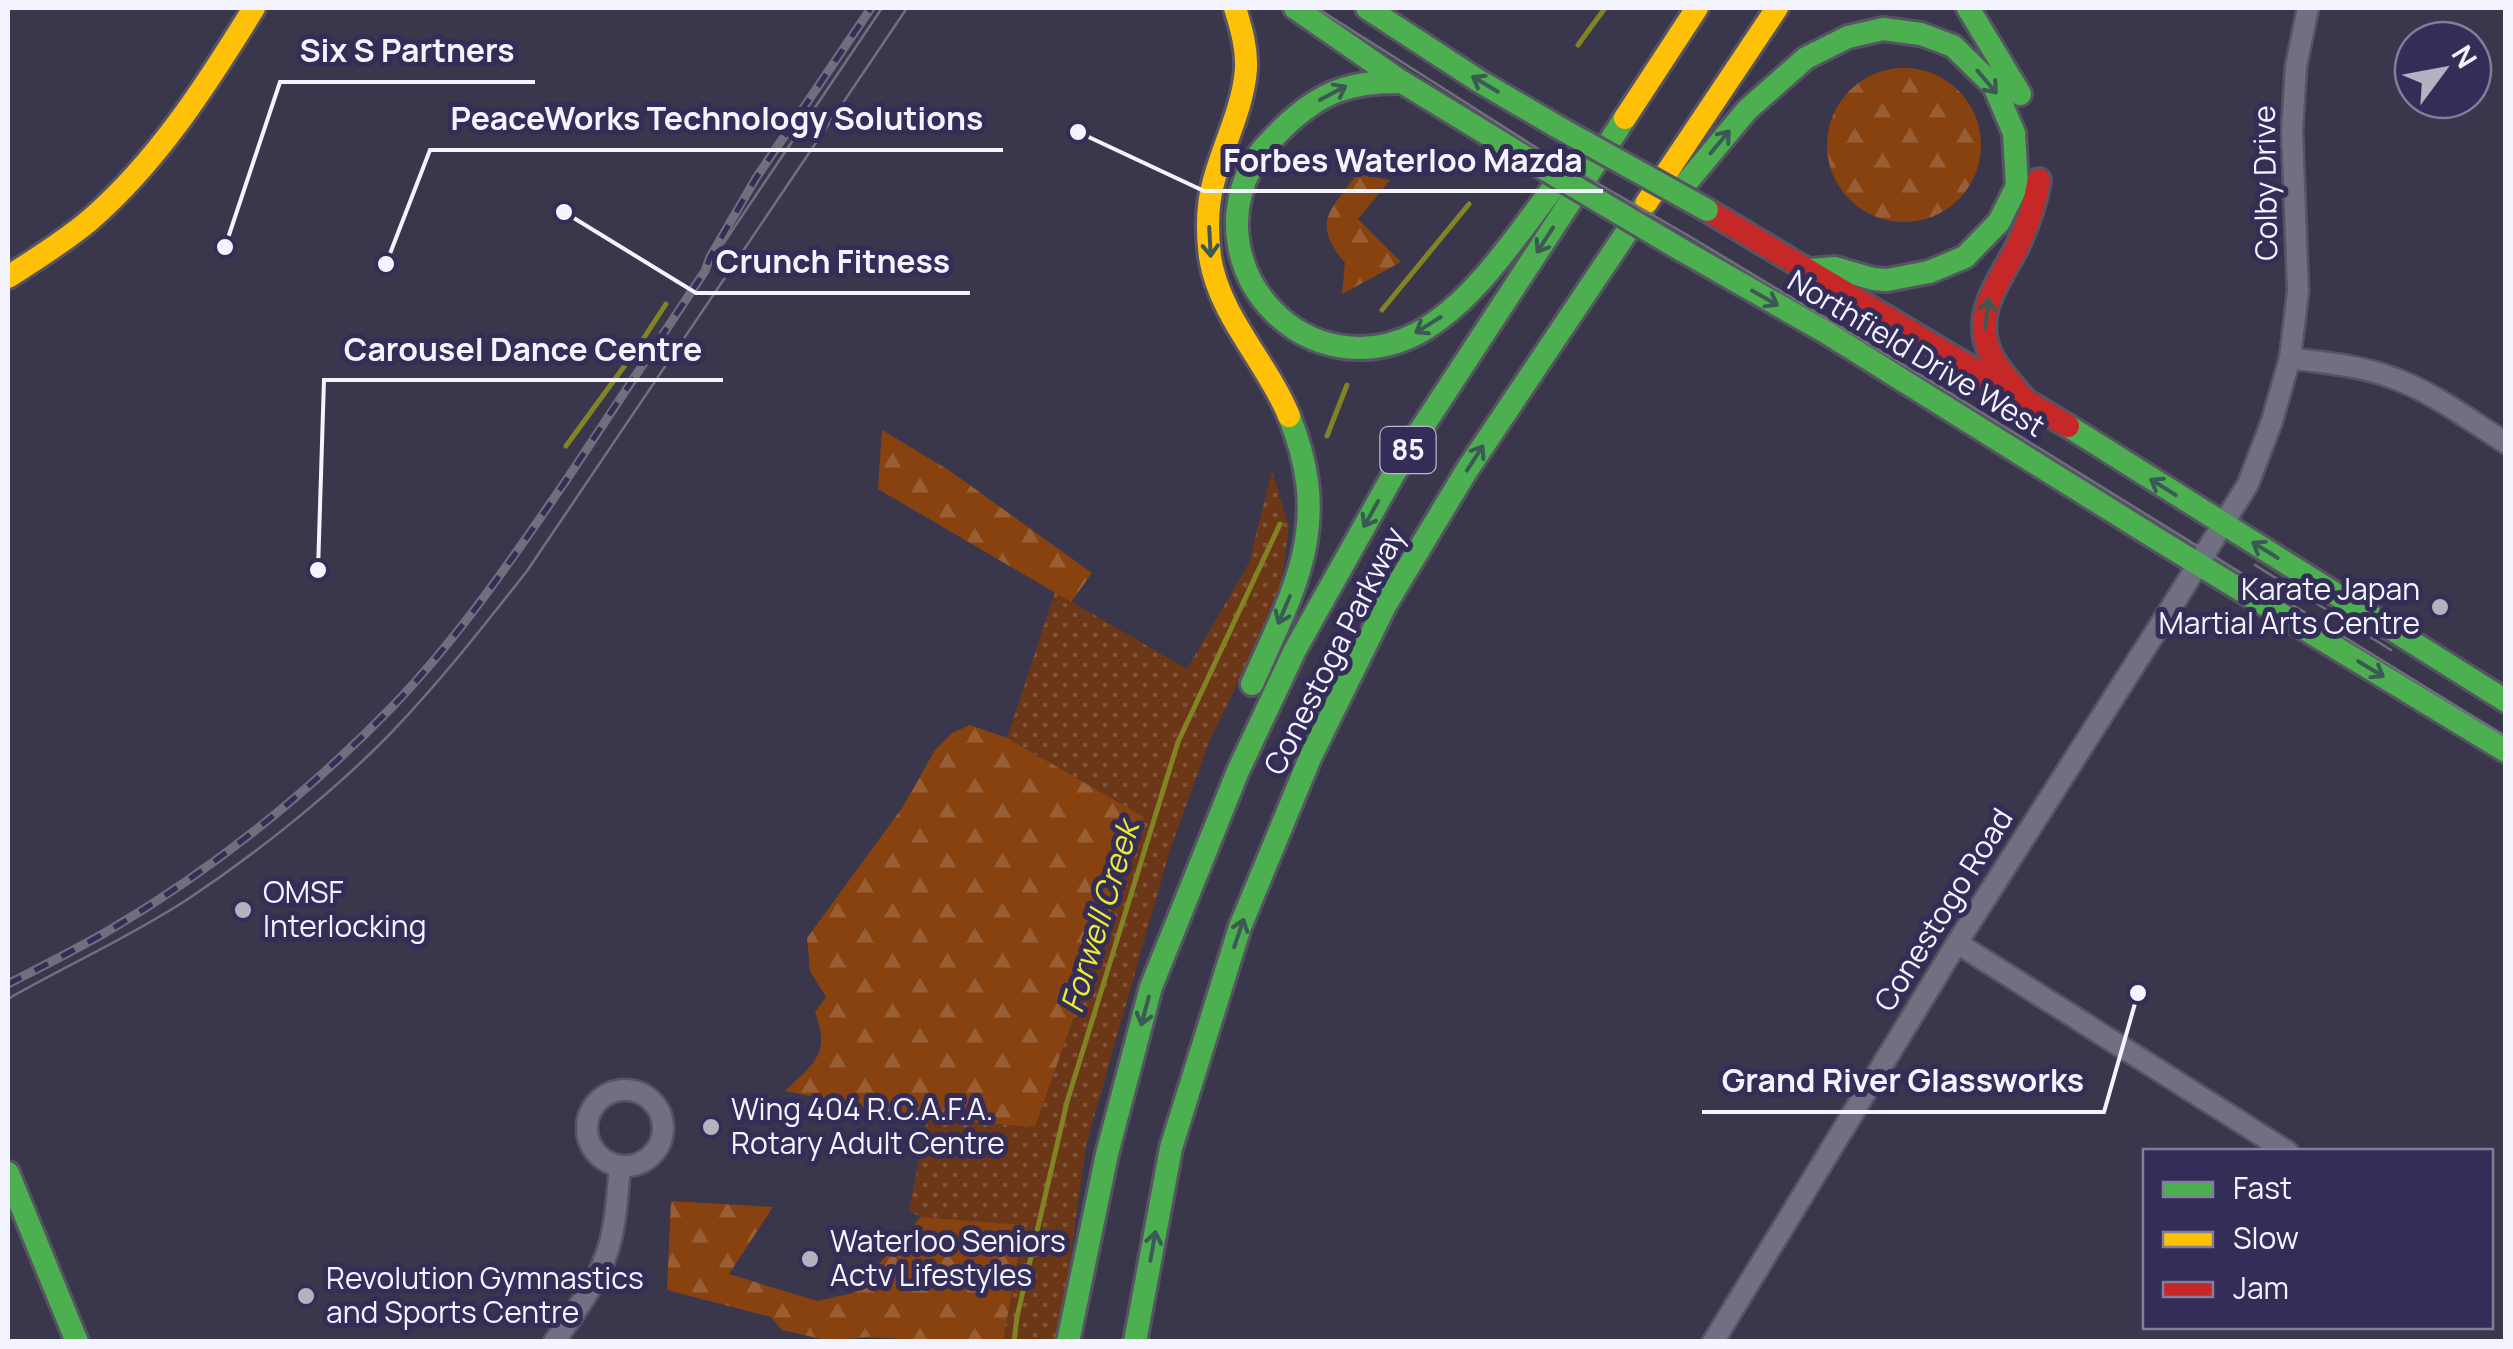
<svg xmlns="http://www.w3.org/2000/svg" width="2513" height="1349" viewBox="0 0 2513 1349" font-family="Manrope,sans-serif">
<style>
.grass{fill:url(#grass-dots)}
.forest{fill:url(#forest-firs)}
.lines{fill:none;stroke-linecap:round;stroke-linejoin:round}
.stream{stroke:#828322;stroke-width:5}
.street-casing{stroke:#565363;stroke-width:25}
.fast-casing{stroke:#565363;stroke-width:28}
.slow-casing{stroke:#565363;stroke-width:28}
.jam-casing{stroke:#565363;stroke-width:28}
.street{stroke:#716f82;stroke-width:20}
.fast{stroke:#4caf50;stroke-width:22}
.slow{stroke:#ffc107;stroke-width:22}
.jam{stroke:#c62828;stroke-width:22}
.tram{stroke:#716e7f;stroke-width:2.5}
.rail-casing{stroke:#716e7f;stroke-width:9}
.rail{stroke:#342d57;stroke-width:5;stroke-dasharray:15;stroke-linecap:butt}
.fast-bridge-casing{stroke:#565363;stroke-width:28;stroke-linecap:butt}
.fast-bridge{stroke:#4caf50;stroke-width:22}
.oneway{stroke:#3c5a55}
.poi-dot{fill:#b3b2c1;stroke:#342d57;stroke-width:4}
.labels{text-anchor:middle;stroke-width:10;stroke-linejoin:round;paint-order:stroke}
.shield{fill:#342d57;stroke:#bab8cd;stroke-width:2.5}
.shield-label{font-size:28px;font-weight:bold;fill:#f4f4ff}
.street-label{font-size:30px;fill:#f4f4ff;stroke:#342d57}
.poi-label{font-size:30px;fill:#f4f4ff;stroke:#342d57;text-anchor:start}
.water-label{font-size:32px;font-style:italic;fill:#eaeb37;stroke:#342d57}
.leader{fill:none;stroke:#f4f4ff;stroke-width:4}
.callout-dot{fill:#f4f4ff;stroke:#342d57;stroke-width:4}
.callout-label{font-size:32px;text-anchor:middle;font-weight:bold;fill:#f4f4ff;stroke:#342d57;stroke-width:10;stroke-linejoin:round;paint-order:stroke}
</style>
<defs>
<pattern id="grass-dots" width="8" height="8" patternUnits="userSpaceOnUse" patternTransform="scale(2.5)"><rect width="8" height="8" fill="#6c3716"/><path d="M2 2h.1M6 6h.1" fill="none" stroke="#825539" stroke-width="1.8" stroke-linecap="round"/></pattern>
<pattern id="forest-firs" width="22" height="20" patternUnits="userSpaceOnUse" patternTransform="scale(2.5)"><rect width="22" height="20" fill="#874210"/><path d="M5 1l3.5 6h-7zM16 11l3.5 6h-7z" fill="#995e34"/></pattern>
</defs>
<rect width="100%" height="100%" fill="#3a374d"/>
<!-- grass -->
<polygon class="grass" points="1272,470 1289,527 1281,583 1250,658 1209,742 1170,850 1086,1145 1059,1341 1003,1341 1024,1225 921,1217 909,1211 927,1119 1035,1127 1144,817 1007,738 1055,592 1187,669 1249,563"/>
<!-- forest -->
<g class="forest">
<circle cx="1904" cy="145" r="77"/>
<path d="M1357,174L1390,180L1358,219L1401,262L1342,294L1345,263C1311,222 1330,211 1357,174Z"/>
<polygon points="882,430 950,471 1092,573 1071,602 878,489"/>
<path d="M970,725L1007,738L1144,817L1035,1127L927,1119L785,1091C814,1063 831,1054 815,1012L826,997L810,971L807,938L902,808L935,750L952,733Z"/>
<polygon points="671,1201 773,1207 729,1274 817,1301 853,1293 921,1217 1024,1225 1003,1341 941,1341 866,1337 830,1341 782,1330 771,1317 667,1290"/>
</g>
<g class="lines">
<!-- stream -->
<g class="stream">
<polyline points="1578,45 1605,8"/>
<polyline points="1382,310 1469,204"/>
<polyline points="1327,436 1347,385"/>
<polyline points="566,446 634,353 666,304"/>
<polyline points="1014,1342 1017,1317 1067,1102 1178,742 1280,524"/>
</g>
<!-- street casing -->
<g class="street-casing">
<g id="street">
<path d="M2290,358C2323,363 2358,365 2390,377C2432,391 2469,420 2506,443"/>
<polyline points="1957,943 2288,1152"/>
<circle cx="625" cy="1128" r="38"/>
<path d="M554,1342C579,1307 606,1272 613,1229C617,1209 618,1187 620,1166"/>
<polyline points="1713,1342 1957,943 2169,611 2248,484 2272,421 2290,358 2298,291 2292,131 2296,66 2308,8"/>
</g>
</g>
<!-- fast casing -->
<g class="fast-casing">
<g id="fast">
<polyline points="1295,8 1402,82 1533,162"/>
<polyline points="1367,8 1479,81 1556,126"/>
<polyline points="1968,8 2020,94"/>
<path d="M1402,82C1352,81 1322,91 1285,126C1273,138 1259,151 1251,167C1197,274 1309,390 1418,333C1475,302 1518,233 1557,183"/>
<polyline points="1682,188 1747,110 1806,58 1848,37 1883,29 1921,34 1953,46 1994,86 2014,133 2017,186 1999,222 1965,257 1929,272 1887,280 1873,279 1835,268 1810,270"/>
<polyline points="1680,249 1827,333 2157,539 2506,751"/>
<polyline points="2068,426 2506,701"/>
<path d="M1252,684C1296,585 1333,525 1289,416"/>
<polyline points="8,1173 77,1342"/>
<polyline points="1068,1342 1107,1154 1151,987 1238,771 1295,650 1405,454 1625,118"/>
<polyline points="1135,1342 1171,1148 1240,927 1310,758 1386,604 1467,470 1647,202"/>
</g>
</g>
<!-- slow casing -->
<g class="slow-casing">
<g id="slow">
<path d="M1235,8C1241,28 1247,47 1246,69C1243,108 1224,143 1214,180C1207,204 1207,233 1210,257C1219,316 1267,362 1289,416"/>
<polyline points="1625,118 1697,8"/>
<polyline points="1647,202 1777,8"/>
<path d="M8,277C36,259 64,242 90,220C158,161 207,84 254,8"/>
</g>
</g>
<!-- jam casing -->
<g class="jam-casing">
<g id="jam">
<polyline points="1707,210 2068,426"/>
<path d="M2024,399C2011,383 1995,367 1988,348C1974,310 2001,279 2017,247C2027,226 2035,203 2039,180"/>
</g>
</g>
<!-- street -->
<use href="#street" class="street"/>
<!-- fast -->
<use href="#fast" class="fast"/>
<!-- slow -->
<use href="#slow" class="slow"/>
<!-- jam -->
<use href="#jam" class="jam"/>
<!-- tram -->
<g class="tram">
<polyline points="1317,8 1540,150 1689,236 1934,383 2506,737"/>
<polyline points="705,271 882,8"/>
<polyline points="2255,565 2391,650"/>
<path d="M8,999C67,965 130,937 188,899C257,853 331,794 389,735C439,683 483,627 527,571L907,8"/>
</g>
<!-- rail casing -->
<g class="rail-casing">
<path id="rail" d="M8,984C41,967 75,950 108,931C212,870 308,793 392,707C459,637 513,558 567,479C613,409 659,340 705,271L710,257L756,178L871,8"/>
</g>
<!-- rail -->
<use href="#rail" class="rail"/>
<!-- fast-bridge casing -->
<g class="fast-bridge-casing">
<g id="fast-bridge">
<polyline points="1556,126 1707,210"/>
<polyline points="1533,162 1680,249"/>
</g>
</g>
<!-- fast-bridge -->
<use href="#fast-bridge" class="fast-bridge"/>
</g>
<!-- one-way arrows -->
<defs><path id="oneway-shaft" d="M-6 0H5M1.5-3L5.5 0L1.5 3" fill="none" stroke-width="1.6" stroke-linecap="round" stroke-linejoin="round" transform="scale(2.5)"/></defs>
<g class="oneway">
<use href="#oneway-shaft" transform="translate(1987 82) rotate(50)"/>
<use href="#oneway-shaft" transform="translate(1485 84) rotate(-149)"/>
<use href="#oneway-shaft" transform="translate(1333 93) rotate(-28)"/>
<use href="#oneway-shaft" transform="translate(1720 142) rotate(-50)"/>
<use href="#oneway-shaft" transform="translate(1545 240) rotate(123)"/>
<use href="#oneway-shaft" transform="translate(1210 242) rotate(87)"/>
<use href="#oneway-shaft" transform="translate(1765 298) rotate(30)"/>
<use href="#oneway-shaft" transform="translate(1987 313) rotate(-84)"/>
<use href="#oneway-shaft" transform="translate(1428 325) rotate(148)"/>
<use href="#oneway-shaft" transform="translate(1475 458) rotate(-57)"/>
<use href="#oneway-shaft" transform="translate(2163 487) rotate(-148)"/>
<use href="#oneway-shaft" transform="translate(1371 514) rotate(119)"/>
<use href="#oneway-shaft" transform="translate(2265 550) rotate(-148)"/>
<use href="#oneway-shaft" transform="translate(1284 610) rotate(113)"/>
<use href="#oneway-shaft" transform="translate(2371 669) rotate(31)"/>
<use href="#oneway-shaft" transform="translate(1239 933) rotate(-71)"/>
<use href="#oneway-shaft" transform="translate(1145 1011) rotate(105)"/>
<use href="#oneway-shaft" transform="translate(1153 1246) rotate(-80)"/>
</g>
<!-- markers -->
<g class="poi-dot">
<circle cx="2440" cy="607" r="10"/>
<circle cx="243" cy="910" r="10"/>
<circle cx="711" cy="1127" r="10"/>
<circle cx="810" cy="1259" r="10"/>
<circle cx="306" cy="1296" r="10"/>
</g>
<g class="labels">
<!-- shield labels -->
<rect class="shield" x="1380.5" y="427" width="55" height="46" rx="8"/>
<g class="shield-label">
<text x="1408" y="460">85</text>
</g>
<!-- street labels -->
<g class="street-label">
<text transform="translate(2266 183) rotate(-91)" y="10">Colby Drive</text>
<text transform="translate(1916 354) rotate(31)" y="10">Northfield Drive West</text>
<text transform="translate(1335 651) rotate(-63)" y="10">Conestoga Parkway</text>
<text transform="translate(1944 910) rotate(-58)" y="10">Conestogo Road</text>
</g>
<!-- poi labels -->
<g class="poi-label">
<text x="2420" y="600" text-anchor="end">Karate Japan<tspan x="2420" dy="34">Martial Arts Centre</tspan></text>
<text x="263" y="903">OMSF<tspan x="263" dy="34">Interlocking</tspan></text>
<text x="731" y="1120">Wing 404 R.C.A.F.A.<tspan x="731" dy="34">Rotary Adult Centre</tspan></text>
<text x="830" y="1252">Waterloo Seniors<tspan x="830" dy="34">Actv Lifestyles</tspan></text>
<text x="326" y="1289">Revolution Gymnastics<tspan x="326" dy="34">and Sports Centre</tspan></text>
</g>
<!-- water labels -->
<g class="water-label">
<text transform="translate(1100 917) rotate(-73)" y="11">Forwell Creek</text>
</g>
</g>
<!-- callouts -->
<path class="leader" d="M225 247L280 82H535M386 264L430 150H1003M1078 132L1204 191H1603M564 212L696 293H970M318 570L324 380H723M2138 993L2104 1112H1702"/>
<g class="callout-dot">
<circle cx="225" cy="247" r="10"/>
<circle cx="386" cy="264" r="10"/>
<circle cx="1078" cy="132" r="10"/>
<circle cx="564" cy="212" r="10"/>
<circle cx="318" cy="570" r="10"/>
<circle cx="2138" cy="993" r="10"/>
</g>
<g class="callout-label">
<text x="407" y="62">Six S Partners</text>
<text x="717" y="130">PeaceWorks Technology Solutions</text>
<text x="1403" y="172">Forbes Waterloo Mazda</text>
<text x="833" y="273">Crunch Fitness</text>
<text x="523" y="361">Carousel Dance Centre</text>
<text x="1903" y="1092">Grand River Glassworks</text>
</g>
<!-- border -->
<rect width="2513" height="1349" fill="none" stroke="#f4f4ff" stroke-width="20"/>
<!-- legend -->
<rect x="2143" y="1149" width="350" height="180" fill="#342d57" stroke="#817d9a" stroke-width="2.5"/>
<rect x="2163" y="1182" width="50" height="15" fill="#4caf50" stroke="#817d9a" stroke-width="2.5"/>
<text x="2233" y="1199" font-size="30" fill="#f4f4ff">Fast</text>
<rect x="2163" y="1232" width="50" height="15" fill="#ffc107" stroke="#817d9a" stroke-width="2.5"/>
<text x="2233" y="1249" font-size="30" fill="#f4f4ff">Slow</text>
<rect x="2163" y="1282" width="50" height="15" fill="#c62828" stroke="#817d9a" stroke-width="2.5"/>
<text x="2233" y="1299" font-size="30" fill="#f4f4ff">Jam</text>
<!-- north arrow -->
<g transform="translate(2443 70) rotate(58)"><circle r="48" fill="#342d57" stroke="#817d9a" stroke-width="2.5"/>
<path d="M0-8L18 38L0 25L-18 38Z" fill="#b3b2c1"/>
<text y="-15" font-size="28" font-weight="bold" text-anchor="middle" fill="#f4f4ff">N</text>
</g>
</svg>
